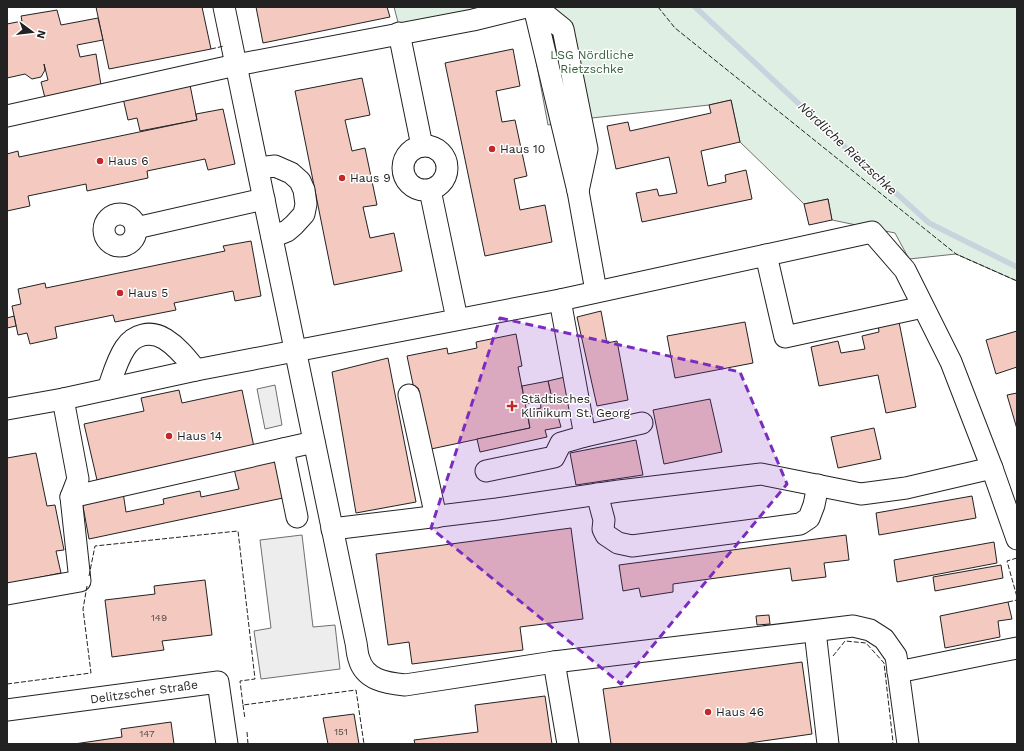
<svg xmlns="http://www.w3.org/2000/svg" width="1024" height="751" viewBox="0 0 1024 751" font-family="'Work Sans',sans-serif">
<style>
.green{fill:#e0efe3;stroke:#6f6f6f}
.parking{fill:#ededed;stroke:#6f6f6f}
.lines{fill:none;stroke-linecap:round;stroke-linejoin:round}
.stream{stroke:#c7d3dd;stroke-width:5.5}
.building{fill:#f3c9c0;stroke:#222}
.minor-casing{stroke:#222;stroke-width:23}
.minor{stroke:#fff;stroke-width:21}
.fence{stroke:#222;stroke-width:1;stroke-dasharray:5 2;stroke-linecap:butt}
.marked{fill:#7b2cbf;fill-opacity:0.2;stroke:#7b2cbf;stroke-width:3;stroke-dasharray:8 5;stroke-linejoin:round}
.poi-dot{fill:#c62828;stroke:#fff;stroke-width:1.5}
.labels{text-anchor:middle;stroke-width:3;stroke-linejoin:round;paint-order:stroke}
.number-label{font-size:10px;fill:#564c4a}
.park-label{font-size:12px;fill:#2f5e38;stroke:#fff}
.poi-label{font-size:12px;fill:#222;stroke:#fff;text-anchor:start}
.street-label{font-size:12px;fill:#222;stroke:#fff}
.water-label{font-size:13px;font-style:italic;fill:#222;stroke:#fff}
</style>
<rect width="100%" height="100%" fill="#fff"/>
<!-- green -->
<g class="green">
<polygon points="394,7 494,7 399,26"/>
<polygon points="526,7 1017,7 1017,281 956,254 909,259 895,233 832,220 828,199 804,204 740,142 731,100 709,105 592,118 548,125"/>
</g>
<!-- parking -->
<g class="parking">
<polygon points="275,385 282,425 265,429 257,389"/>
<polygon points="302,535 313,627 335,625 340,669 261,679 254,631 271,628 260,540"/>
</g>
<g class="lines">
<!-- stream -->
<polyline class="stream" points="695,7 843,145 929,223 1017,267"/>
</g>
<!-- building -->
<g class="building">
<polygon points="96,7 202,7 211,49 109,69"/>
<polygon points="256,7 387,7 390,17 263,43"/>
<polygon points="57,10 61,25 98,18 103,40 77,45 80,57 96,54 101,85 45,98 41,82 48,80 44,64 45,70 41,77 32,79 25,74 7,78 7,24 22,21 21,16"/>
<polygon points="513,49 520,86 496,91 502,122 515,120 527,176 514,179 520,210 545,205 552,242 485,256 445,63"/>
<polygon points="362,78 370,115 345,120 352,151 365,148 377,205 363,207 370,238 394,233 402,271 334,285 295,91"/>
<polygon points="190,85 197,120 140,131 137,118 128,120 123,98"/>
<polygon points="731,100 740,142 701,151 708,186 726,182 725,175 746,170 752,199 642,222 636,193 657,189 659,196 677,193 669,157 616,169 607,126 628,122 630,131 711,113 709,105"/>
<polygon points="223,109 235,164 208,170 205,159 147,171 148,178 87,191 86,184 28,196 30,206 7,211 7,154 18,151 19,157 197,120 196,114"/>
<polygon points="828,199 832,220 809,225 804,204"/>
<polygon points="251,241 261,296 235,301 233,291 174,303 176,310 115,322 113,315 55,327 57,338 30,344 27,333 18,335 12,306 21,304 18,289 45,283 46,288 225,251 223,246"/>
<polygon points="601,311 607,343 617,341 628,400 597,406 577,317"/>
<polygon points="14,316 16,326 7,328 7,318"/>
<polygon points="745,322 753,363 675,378 667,336"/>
<polygon points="899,322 916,407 886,413 878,375 819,386 811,347 838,341 841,353 865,349 862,336 879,332 878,325"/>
<polygon points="1017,331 1017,367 996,374 986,340"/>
<polygon points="516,334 522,366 518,367 530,428 431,449 418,388 414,389 407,356 447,348 448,354 477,348 476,342"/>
<polygon points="388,358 416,502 356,513 332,372"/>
<polygon points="565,377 573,413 558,416 561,427 545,430 547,437 480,452 477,439 530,428 527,411 541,408 540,401 552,399 548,381"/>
<polygon points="548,381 552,399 525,404 522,386"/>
<polygon points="179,390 182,403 242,390 254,447 97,480 84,424 144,411 141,398"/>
<polygon points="1017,393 1017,429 1007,395"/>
<polygon points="710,399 722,452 664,464 653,410"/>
<polygon points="874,428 881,459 838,468 831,437"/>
<polygon points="636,440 643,475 576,485 570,453"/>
<polygon points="36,453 47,506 55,505 64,550 56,551 61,573 7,584 7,458"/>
<polygon points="275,460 283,498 89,539 82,501 123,492 126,512 164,504 163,499 200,491 201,497 239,489 234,469"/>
<polygon points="972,496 976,518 879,535 876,513"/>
<polygon points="571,528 583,619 520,627 523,650 412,664 409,642 388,645 376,554"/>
<polygon points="846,535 849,560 824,563 826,577 792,581 790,568 673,584 673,592 641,597 639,588 623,591 619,565"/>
<polygon points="994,542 997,563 897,582 894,560"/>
<polygon points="1001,565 1003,578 935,591 933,577"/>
<polygon points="205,580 212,635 162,641 164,650 112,657 105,600 155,594 154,586"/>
<polygon points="1008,602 1012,619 998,621 1000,637 945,648 940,616"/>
<polygon points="769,615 770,624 757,625 756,616"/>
<polygon points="802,662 812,734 742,744 611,744 603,689"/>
<polygon points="545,696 552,744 415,744 414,740 478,732 475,705"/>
<polygon points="354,714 359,744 328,744 323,718"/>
<polygon points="171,722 174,744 74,744 122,737 121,729"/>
</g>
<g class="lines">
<!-- minor casing -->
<g class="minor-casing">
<g id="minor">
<path d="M224,7L356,643C357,648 357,654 359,659C365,680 386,683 405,685L554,662L853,626L870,630L884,639L896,656L908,744"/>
<polyline points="534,7 578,191 587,149 563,29 536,7"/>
<polyline points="399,33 422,146"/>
<polyline points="7,116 236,65 473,20 526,7"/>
<circle cx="425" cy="168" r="22"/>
<polyline points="258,168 275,166 291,173 300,181 304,190 306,204 304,214 294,225 287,231 272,237"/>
<polyline points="430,190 457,319"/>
<polyline points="578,191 596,291"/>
<circle cx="120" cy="230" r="16"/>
<polyline points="136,228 264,199"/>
<polyline points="766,255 785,337 923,307"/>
<polyline points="560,300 585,436 642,423"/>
<path d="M108,389C113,375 117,360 125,348C134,334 151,330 165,339C178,347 187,359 196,370"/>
<polyline points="409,395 436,517"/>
<polyline points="7,409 63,399 196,370 560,300 872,232 905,270 951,362 992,468 1017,539"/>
<polyline points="283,449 297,517"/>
<polyline points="486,471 554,457 561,443 585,436"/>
<polyline points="597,494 604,520 603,529 606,535 618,543 632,546 800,524 809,518 814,505 818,485"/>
<polyline points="71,497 314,442"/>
<polyline points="332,529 497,509 619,491 761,474 861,494 906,488 992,468"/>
<polyline points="7,594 80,581 71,497 78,479 63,399"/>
<polyline points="815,631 828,744"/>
<polyline points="554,662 568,744"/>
<polyline points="898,672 991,653 1017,648"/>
<polyline points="7,710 218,682 227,744"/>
</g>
</g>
<!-- minor -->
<use href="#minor" class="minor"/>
<!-- fence -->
<g class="fence">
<polyline points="658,7 675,28 956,254 1017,281"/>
<polyline points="211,49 224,46"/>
<polyline points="1017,558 1007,561 1017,597"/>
<polyline points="89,576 95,546 238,531 255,679 240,681 243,705 356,690 364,744"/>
<polyline points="1008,602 1017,600"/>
<polyline points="833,656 845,641 866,643 884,663 893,742 892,744"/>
<polyline points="7,684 91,673 83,609 87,586"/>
<polyline points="243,705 245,719"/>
<polyline points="247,732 248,744"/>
</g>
</g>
<!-- marked area -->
<path class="marked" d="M500,318L740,372L787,484L621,684L431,528Z"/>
<!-- markers -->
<g class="poi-dot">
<circle cx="492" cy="149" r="4"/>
<circle cx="100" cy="161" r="4"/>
<circle cx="342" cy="178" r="4"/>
<circle cx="120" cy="293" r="4"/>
<path d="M510 400h4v4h4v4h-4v4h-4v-4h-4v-4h4z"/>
<circle cx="169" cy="436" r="4"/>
<circle cx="708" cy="712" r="4"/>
</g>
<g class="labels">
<!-- number labels -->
<g class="number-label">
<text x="159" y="621">149</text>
<text x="341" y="735">151</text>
<text x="147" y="737">147</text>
</g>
<!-- park labels -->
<g class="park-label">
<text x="592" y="59">LSG Nördliche<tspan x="592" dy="14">Rietzschke</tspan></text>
</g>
<!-- poi labels -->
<g class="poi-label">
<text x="500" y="153">Haus 10</text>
<text x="108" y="165">Haus 6</text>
<text x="350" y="182">Haus 9</text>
<text x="128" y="297">Haus 5</text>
<text x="521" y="403">Städtisches<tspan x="521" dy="14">Klinikum St. Georg</tspan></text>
<text x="177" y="440">Haus 14</text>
<text x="716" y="716">Haus 46</text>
</g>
<!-- street labels -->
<g class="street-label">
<text transform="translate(144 692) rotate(-8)" y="4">Delitzscher Straße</text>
</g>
<!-- water labels -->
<g class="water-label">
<text transform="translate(848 148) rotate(43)" y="5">Nördliche Rietzschke</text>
</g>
</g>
<!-- border -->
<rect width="1024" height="751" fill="none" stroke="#222222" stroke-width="16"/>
<!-- north arrow -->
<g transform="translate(32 32) rotate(105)" stroke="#ffffff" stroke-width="3" paint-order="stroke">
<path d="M0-3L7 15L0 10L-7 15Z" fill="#222222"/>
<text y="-6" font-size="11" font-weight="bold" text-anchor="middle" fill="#222222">N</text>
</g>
</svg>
